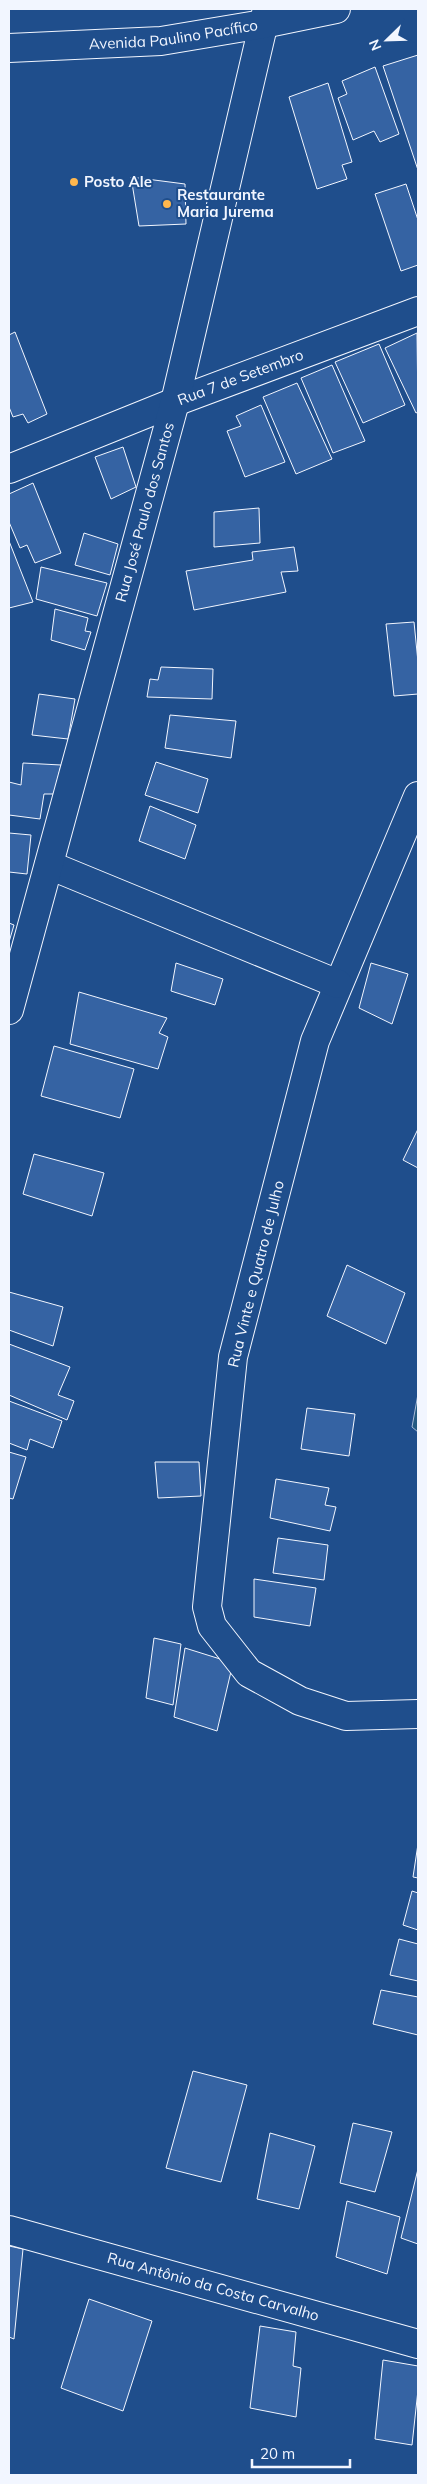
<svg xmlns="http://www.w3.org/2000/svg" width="427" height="2484" viewBox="0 0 427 2484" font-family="Mulish,sans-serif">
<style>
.green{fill:#245a82;stroke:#a8bbd7}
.building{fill:#3563a3;stroke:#f2f6ff}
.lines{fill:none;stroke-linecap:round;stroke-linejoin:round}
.street-casing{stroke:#f2f6ff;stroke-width:30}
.secondary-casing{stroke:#f2f6ff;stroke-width:30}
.primary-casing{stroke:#f2f6ff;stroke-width:30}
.street{stroke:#1f4e8c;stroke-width:28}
.secondary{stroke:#1f4e8c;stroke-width:28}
.primary{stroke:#1f4e8c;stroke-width:28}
.poi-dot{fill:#ffb74d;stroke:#1f4e8c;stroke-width:2}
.labels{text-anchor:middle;stroke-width:4;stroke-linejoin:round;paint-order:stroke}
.street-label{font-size:15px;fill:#f2f6ff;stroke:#1f4e8c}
.poi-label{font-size:15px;font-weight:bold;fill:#f2f6ff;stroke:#1f4e8c;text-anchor:start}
</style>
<rect width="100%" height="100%" fill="#1f4e8c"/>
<!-- green -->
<polygon class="green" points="418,1394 418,1432 412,1427"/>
<!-- building -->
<g class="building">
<polygon points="418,55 418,170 383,66"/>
<polygon points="375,67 399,134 380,142 374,131 353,140 338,98 347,94 342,81"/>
<polygon points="328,83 352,162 342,165 347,179 317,189 289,97"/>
<polygon points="131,177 185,184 186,224 139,226"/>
<polygon points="406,184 418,220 418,265 401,271 375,194"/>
<polygon points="15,332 47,414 28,423 23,414 13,417 9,407 9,335"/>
<polygon points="417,333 418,412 416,413 385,348"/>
<polygon points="379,344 405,405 363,423 335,362"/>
<polygon points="332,365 365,441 333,453 301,378"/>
<polygon points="297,383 332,459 296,474 263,397"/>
<polygon points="261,405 285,462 245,477 227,431 241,426 236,416"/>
<polygon points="123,447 136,487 111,499 95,457"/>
<polygon points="33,483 61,553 35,563 27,545 20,548 9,522 9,494"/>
<polygon points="259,508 260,543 214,547 214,512"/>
<polygon points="84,533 118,544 110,575 75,565"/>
<polygon points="9,541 33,602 9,608"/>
<polygon points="294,547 298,571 281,572 286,592 194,610 186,571 253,560 252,552"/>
<polygon points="41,567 107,583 97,616 36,599"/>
<polygon points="55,609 88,618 85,631 91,632 85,650 51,640"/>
<polygon points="414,622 418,662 418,694 394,696 386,624"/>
<polygon points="161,667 213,669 212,699 147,697 150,679 158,680"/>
<polygon points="39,694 75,699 68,739 32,735"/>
<polygon points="170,715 236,721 231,758 165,748"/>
<polygon points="156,762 208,779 198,813 145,795"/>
<polygon points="23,763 61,765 54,794 44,794 40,819 9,815 9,782 21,785"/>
<polygon points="150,806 196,825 185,859 139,841"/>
<polygon points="9,833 31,835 27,874 9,872"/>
<polygon points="9,923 14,925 9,942"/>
<polygon points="176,963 223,979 215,1005 171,991"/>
<polygon points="371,963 408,974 392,1024 359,1008"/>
<polygon points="79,992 167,1018 159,1033 168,1037 158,1069 70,1044"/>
<polygon points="54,1046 134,1069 120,1118 41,1096"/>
<polygon points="418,1129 418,1168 403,1160"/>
<polygon points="34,1154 104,1173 92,1216 23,1194"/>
<polygon points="347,1265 405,1293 386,1344 327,1316"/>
<polygon points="9,1292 63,1307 53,1346 9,1330"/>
<polygon points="9,1344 70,1367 58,1395 74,1401 67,1420 9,1395"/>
<polygon points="9,1401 62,1421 53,1448 30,1439 27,1450 9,1443"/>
<polygon points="307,1408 355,1414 349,1456 301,1449"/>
<polygon points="9,1452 26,1457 13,1499 9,1498"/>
<polygon points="155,1462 199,1462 201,1496 158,1498"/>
<polygon points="276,1479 329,1488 325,1505 336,1507 330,1531 270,1518"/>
<polygon points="278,1538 328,1545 324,1580 273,1573"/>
<polygon points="254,1579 316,1588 310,1626 254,1617"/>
<polygon points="154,1638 181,1644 173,1705 146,1698"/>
<polygon points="185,1648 233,1663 217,1731 174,1717"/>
<polygon points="418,1844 418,1878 413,1877"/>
<polygon points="412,1891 418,1893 418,1930 403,1925"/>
<polygon points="399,1939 418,1944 418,1981 390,1975"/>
<polygon points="381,1990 418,1997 418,2035 373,2024"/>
<polygon points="193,2071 247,2085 221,2182 166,2168"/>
<polygon points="353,2123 392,2132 375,2192 340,2183"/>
<polygon points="270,2133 315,2146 299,2209 257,2199"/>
<polygon points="418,2169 418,2244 401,2238"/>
<polygon points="347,2201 400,2217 387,2274 336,2257"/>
<polygon points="9,2246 23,2249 14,2339 9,2337"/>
<polygon points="89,2299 152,2321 123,2411 61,2388"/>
<polygon points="260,2326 296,2332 293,2366 301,2368 296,2417 250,2408"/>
<polygon points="383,2360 418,2366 418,2390 412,2445 375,2439"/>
</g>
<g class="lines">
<!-- street casing -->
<g class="street-casing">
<g id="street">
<path id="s1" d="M9,469L175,402L418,311"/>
<polyline points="418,796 315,1041 233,1357 207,1607 212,1626 249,1673 300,1701 346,1716 418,1714"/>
<polyline points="49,865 338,984"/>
<path id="s2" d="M9,1010L175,402L267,9"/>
</g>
</g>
<!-- secondary casing -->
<g class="secondary-casing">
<g id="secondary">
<path id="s3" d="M9,2230L418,2344"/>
</g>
</g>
<!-- primary casing -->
<g class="primary-casing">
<g id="primary">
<path id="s4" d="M9,48L161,41L263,24L336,9"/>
</g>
</g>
<!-- street -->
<use href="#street" class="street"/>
<!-- secondary -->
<use href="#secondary" class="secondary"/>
<!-- primary -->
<use href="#primary" class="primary"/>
</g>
<!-- markers -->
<g class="poi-dot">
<circle cx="74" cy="182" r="5"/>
<circle cx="167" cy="204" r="5"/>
</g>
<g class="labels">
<!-- street labels -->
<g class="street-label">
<text dy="5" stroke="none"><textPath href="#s4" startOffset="165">Avenida Paulino Pacífico</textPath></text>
<text dy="5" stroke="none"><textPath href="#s1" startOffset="249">Rua 7 de Setembro</textPath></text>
<text dy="5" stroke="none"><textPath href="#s2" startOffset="516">Rua José Paulo dos Santos</textPath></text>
<text transform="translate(256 1274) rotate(-76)" y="5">Rua Vinte e Quatro de Julho</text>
<text dy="5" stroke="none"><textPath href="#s3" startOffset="212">Rua Antônio da Costa Carvalho</textPath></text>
</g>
<!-- poi labels -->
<g class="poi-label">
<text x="84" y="187">Posto Ale</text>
<text x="177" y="200">Restaurante<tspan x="177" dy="17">Maria Jurema</tspan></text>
</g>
</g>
<!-- border -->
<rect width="427" height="2484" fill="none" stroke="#f2f6ff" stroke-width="20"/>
<!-- north arrow -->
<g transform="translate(387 40) rotate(247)" stroke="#1f4e8c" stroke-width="4" paint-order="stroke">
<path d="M0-4L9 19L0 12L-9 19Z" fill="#f2f6ff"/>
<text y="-8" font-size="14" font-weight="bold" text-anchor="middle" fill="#f2f6ff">N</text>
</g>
<!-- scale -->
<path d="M252 2459v8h98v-8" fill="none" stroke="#f2f6ff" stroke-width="2.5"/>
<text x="260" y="2459" font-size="15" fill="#f2f6ff" stroke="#1f4e8c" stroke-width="4" paint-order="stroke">20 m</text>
</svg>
